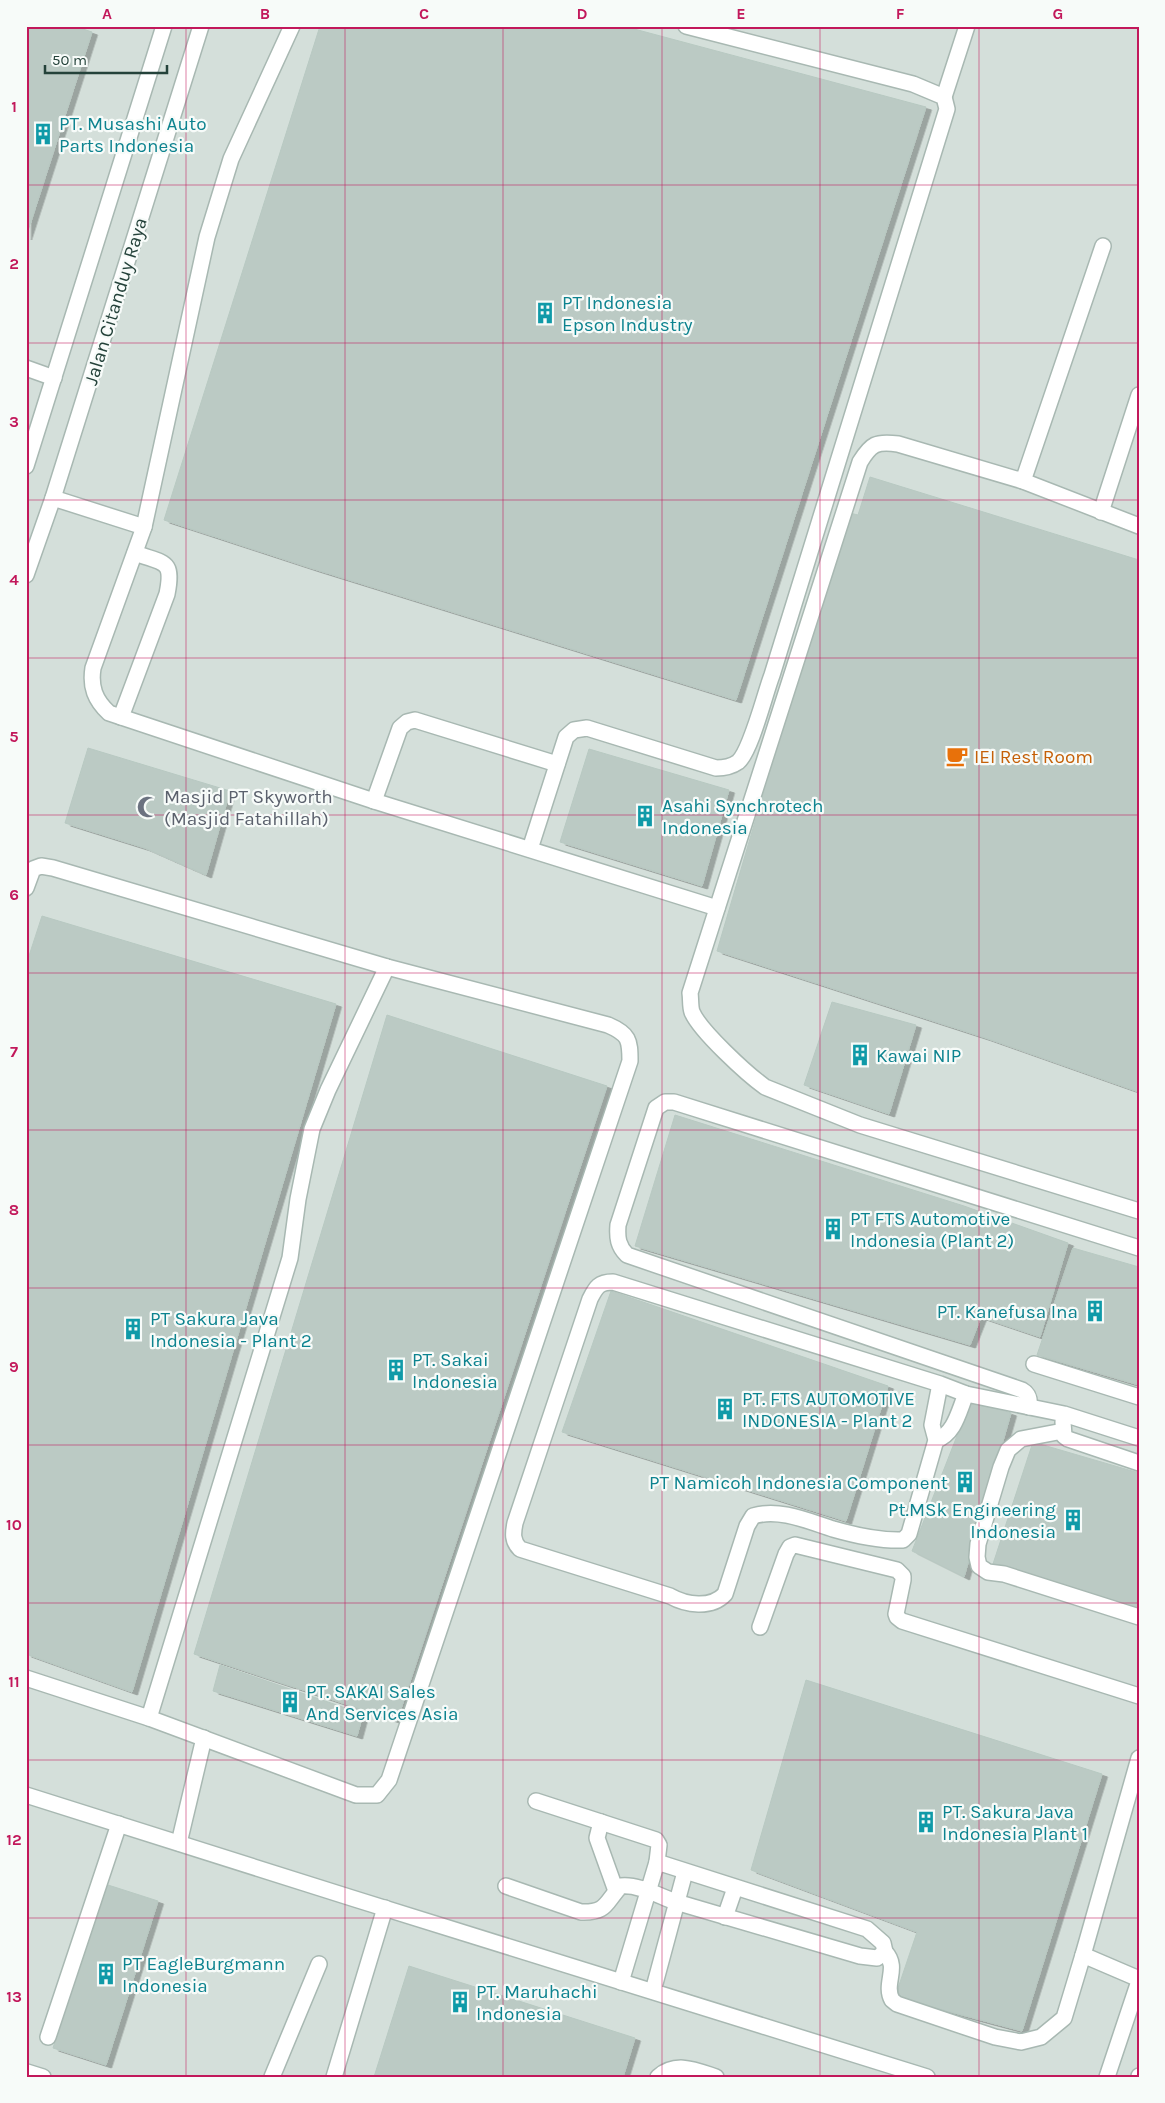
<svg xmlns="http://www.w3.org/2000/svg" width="1165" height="2103" viewBox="0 0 1165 2103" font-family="Karla,sans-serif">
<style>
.built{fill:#d4dfda}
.building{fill:#bbcac4;stroke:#b8c9c2;filter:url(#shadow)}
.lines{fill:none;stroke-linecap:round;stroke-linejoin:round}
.minor-casing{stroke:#a8b8b2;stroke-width:18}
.minor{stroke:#fff;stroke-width:15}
.grid{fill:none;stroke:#c2185b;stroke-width:1;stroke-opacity:0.55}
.labels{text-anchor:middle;stroke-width:4.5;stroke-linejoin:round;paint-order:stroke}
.culture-label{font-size:19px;fill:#0d838f;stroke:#f7fbf9;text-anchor:start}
.street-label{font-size:19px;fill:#24423a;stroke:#f7fbf9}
.food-label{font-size:19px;fill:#c56008;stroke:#f7fbf9;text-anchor:start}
.worship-label{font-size:19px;fill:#5b616d;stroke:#f7fbf9;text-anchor:start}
.neatline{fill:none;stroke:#c2185b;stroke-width:2}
.grid-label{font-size:16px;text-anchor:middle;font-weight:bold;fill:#c2185b}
</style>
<defs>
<filter id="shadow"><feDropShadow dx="5.5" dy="3" stdDeviation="0" flood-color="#0004"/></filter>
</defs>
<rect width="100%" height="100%" fill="#e6efeb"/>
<!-- built -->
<rect class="built" x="26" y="26" width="1113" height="2051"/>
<!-- building -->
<g class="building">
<polygon points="26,26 74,26 92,32 26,237"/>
<polygon points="320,26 623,26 926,107 736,700 314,569 164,520"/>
<polygon points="870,477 1139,560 1139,1092 986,1038 717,951 846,512 858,515"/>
<polygon points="88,748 230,791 206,875 145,848 65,823"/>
<polygon points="589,749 729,790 702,886 560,842"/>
<polygon points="42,916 336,1004 132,1692 26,1654 26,965"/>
<polygon points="832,1002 916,1025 889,1114 804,1085"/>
<polygon points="387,1015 607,1086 397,1721 194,1654"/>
<polygon points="675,1115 964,1206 1068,1243 1040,1337 981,1317 970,1345 635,1246"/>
<polygon points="1073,1248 1139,1267 1139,1385 1037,1355"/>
<polygon points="611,1291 888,1386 846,1521 562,1432"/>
<polygon points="971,1400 1011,1413 964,1577 912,1551"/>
<polygon points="1033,1442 1139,1473 1139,1611 992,1567"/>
<polygon points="220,1665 363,1714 357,1736 213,1691"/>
<polygon points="806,1680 1102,1774 1022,2031 895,1997 917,1932 751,1870"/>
<polygon points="105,1884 158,1901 106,2065 53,2048"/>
<polygon points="409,1966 635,2038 623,2077 374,2077"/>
</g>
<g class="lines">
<!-- minor casing -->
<g class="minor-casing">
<g id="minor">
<polyline points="944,97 967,26"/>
<polyline points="26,368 54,378"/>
<polyline points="26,466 164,26"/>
<polyline points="1023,481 1103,246"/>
<path d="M53,498L144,527L93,668C90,687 95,700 109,713L374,801L717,908"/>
<polyline points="1101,512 1139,395"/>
<path d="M1139,526L1023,481L898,444C876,441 871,444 860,462L690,993C691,999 690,1006 692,1012C700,1031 747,1074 765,1087L860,1125L1139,1211"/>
<polyline points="144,527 207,237 231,159 292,26"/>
<polyline points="26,575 53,498 201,26"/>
<path d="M121,717L167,594C174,559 164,564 135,553"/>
<polyline points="374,801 400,728 407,722 415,720 557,764"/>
<path d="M530,849L566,737L574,730L587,728L716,768C724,768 731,767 738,762C751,751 765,693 772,675L947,109L944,97L913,84L686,26"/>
<path d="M26,888L33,869L41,866L53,868L387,967L608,1025C629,1034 630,1040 630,1061L389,1780L377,1795H356L149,1718L26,1678"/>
<polyline points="1034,1364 1139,1397"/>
<path d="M940,1384L932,1425L936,1440L909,1534L903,1540C881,1541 854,1535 833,1529C808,1521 779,1508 753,1516L747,1526L725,1594C711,1609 686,1605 670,1596L520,1549C512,1541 513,1533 515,1523L590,1299C596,1287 599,1282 613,1282L940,1384L966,1394L1064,1414L1139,1438"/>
<path d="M1029,1407C1030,1399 1029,1394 1022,1390L627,1255C618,1246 617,1238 618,1225L656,1108L665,1102H674L1139,1248"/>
<polyline points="1063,1422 1064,1436 1068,1439 1139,1463"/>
<polyline points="1063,1431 1021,1439 1008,1450 1001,1467 978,1544 977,1557 979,1566 988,1572 1004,1574 1139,1617"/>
<path d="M936,1440C955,1434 959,1410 966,1394"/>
<polyline points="760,1627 786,1554 790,1547 795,1545 897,1570 903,1576 903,1580 896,1614 897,1617 902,1621 1139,1696"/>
<polyline points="149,1718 290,1258 298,1199 312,1129 328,1090 387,967"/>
<polyline points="26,1795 355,1899 927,2077"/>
<polyline points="536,1801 656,1840 659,1845 657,1862"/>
<polyline points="601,1822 597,1838 616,1891"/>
<polyline points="179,1843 204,1738"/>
<path d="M506,1886L581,1912C608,1913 605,1902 621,1886C638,1884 659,1896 676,1902L860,1956L877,1958L885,1952L883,1943L867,1929L657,1862L621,1982"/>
<polyline points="725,1917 735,1888"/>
<path d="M885,1952C900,1968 883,1983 892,2000L897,2004L995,2037L1021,2042L1041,2037L1064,2018L1083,1955L1139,1979"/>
<polyline points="1083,1955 1139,1758"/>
<polyline points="653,1991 685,1872"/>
<polyline points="48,2037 119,1824"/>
<polyline points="27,2072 43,2077"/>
<polyline points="272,2077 319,1964"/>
<polyline points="334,2077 385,1908"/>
<path d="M658,2077C676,2061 695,2070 716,2077"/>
<polyline points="1107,2077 1139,1981"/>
<polyline points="1139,2077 1139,2076"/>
</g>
</g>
<!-- minor -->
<use href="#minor" class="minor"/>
</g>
<!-- grid -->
<path class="grid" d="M186,26V2077M345,26V2077M503,26V2077M662,26V2077M820,26V2077M979,26V2077M26,185H1139M26,343H1139M26,500H1139M26,658H1139M26,815H1139M26,973H1139M26,1130H1139M26,1288H1139M26,1445H1139M26,1603H1139M26,1760H1139M26,1918H1139"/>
<!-- icons -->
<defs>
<g id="building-bare" transform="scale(1.725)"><path d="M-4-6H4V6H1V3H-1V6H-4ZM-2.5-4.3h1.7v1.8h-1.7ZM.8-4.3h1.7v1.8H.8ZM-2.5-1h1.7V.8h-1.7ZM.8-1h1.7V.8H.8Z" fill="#0f9aa8" stroke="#f7fbf9" stroke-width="2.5" paint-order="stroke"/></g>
<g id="cafe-bare" transform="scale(1.725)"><path d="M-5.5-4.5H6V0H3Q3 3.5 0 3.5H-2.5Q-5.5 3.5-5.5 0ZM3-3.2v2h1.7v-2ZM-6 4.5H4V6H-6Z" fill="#e8710a" stroke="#f7fbf9" stroke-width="2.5" paint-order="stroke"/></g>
<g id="mosque-bare" transform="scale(1.725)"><path d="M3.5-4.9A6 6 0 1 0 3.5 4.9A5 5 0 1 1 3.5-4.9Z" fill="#6b7280" stroke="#f7fbf9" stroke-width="2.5" paint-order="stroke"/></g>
</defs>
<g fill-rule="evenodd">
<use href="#building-bare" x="43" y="134"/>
<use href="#building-bare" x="545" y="313"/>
<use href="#cafe-bare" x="957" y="756"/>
<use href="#mosque-bare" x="148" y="807"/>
<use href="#building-bare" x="645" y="816"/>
<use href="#building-bare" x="860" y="1055"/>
<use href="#building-bare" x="833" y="1229"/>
<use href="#building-bare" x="1095" y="1311"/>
<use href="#building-bare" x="133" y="1329"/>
<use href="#building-bare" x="396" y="1370"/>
<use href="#building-bare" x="725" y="1409"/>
<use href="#building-bare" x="965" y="1482"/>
<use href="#building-bare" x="1073" y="1520"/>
<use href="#building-bare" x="290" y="1702"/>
<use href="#building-bare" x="926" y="1822"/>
<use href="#building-bare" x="106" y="1974"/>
<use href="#building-bare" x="460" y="2002"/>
</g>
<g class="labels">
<!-- culture labels -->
<g class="culture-label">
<text x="59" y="130">PT. Musashi Auto<tspan x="59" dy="22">Parts Indonesia</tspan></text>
<text x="562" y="309">PT Indonesia<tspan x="562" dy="22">Epson Industry</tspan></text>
<text x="662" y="812">Asahi Synchrotech<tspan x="662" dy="22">Indonesia</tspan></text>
<text x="876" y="1062">Kawai NIP</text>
<text x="850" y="1225">PT FTS Automotive<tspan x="850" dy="22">Indonesia (Plant 2)</tspan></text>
<text x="1078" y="1318" text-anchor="end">PT. Kanefusa Ina</text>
<text x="150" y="1325">PT Sakura Java<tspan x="150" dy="22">Indonesia - Plant 2</tspan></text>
<text x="412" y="1366">PT. Sakai<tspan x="412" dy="22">Indonesia</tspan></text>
<text x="742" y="1405">PT. FTS AUTOMOTIVE<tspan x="742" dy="22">INDONESIA - Plant 2</tspan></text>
<text x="948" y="1489" text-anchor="end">PT Namicoh Indonesia Component</text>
<text x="1056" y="1516" text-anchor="end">Pt.MSk Engineering<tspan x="1056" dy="22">Indonesia</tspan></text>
<text x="306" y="1698">PT. SAKAI Sales<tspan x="306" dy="22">And Services Asia</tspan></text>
<text x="942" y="1818">PT. Sakura Java<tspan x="942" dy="22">Indonesia Plant 1</tspan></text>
<text x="122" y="1970">PT EagleBurgmann<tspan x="122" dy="22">Indonesia</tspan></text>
<text x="476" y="1998">PT. Maruhachi<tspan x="476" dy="22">Indonesia</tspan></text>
</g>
<!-- street labels -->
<g class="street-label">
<text transform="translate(115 301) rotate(-73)" y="7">Jalan Citanduy Raya</text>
</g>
<!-- food labels -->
<g class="food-label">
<text x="974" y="763">IEI Rest Room</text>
</g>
<!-- worship labels -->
<g class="worship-label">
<text x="164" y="803">Masjid PT Skyworth<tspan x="164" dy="22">(Masjid Fatahillah)</tspan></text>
</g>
</g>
<!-- border -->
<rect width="1165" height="2103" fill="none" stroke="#f7fbf9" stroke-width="55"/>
<!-- scale -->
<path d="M45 65v8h122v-8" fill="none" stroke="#24423a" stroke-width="2.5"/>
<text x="52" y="65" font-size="15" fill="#24423a" stroke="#f7fbf9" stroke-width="4" paint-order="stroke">50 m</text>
<rect x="28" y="28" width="1110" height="2048" class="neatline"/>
<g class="grid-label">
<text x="107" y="19">A</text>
<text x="265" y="19">B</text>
<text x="424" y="19">C</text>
<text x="582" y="19">D</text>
<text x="741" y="19">E</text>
<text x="900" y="19">F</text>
<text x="1058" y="19">G</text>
<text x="14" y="112">1</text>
<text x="14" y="269">2</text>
<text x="14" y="427">3</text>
<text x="14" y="585">4</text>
<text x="14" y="742">5</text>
<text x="14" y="900">6</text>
<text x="14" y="1057">7</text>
<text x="14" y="1215">8</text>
<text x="14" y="1372">9</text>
<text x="14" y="1530">10</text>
<text x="14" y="1687">11</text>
<text x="14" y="1845">12</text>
<text x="14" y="2002">13</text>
</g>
</svg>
